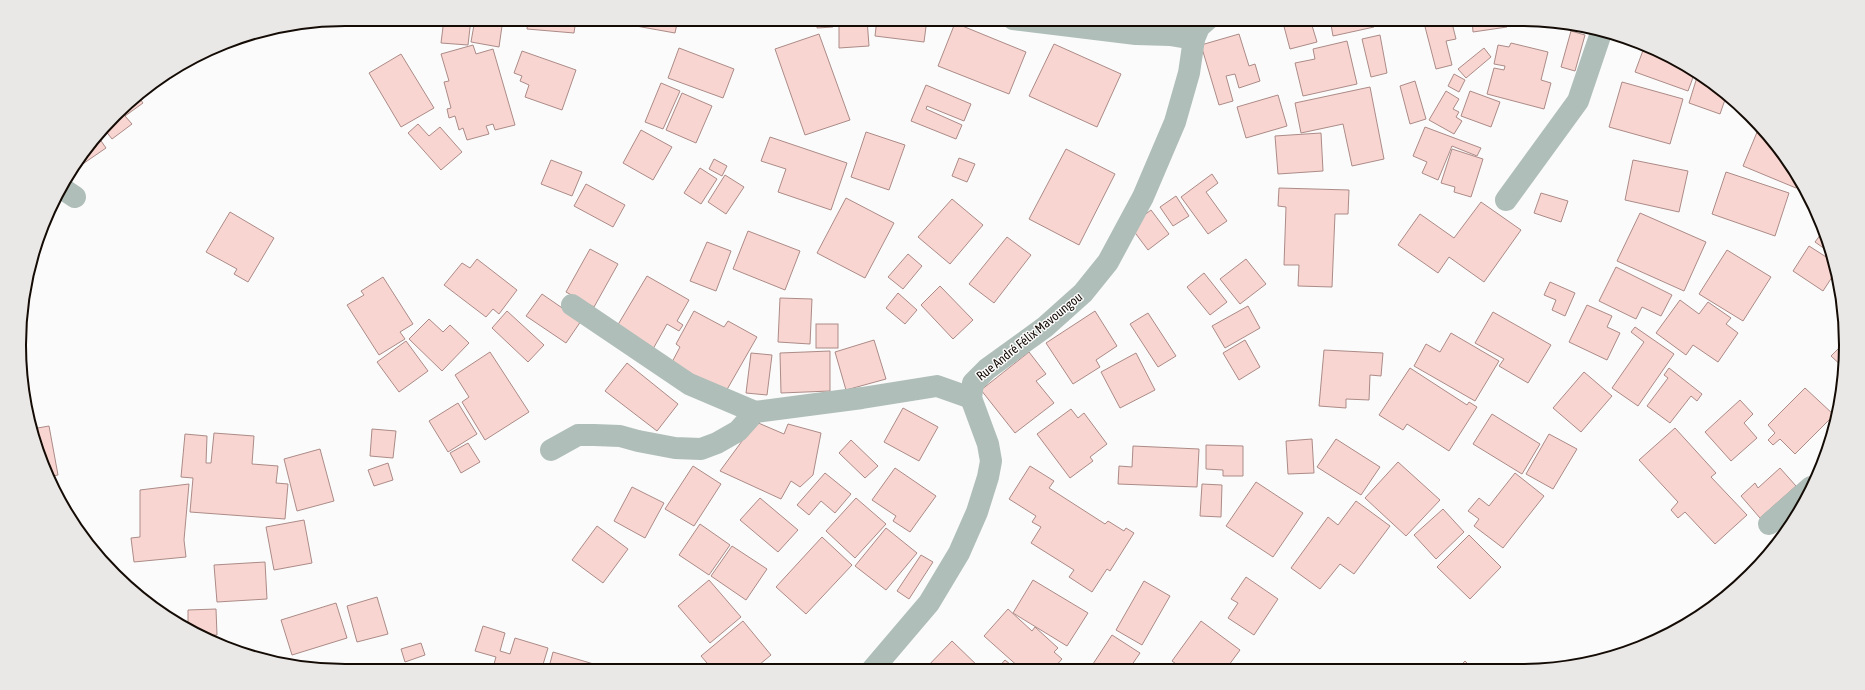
<svg xmlns="http://www.w3.org/2000/svg" width="1865" height="690" viewBox="0 0 1865 690" font-family="'Asap Condensed',sans-serif">
<style>
.building{fill:#f8d5d0;stroke:#ac8b87}
.lines{fill:none;stroke-linecap:round;stroke-linejoin:round}
.street{stroke:#afbeb9;stroke-width:22}
.labels{text-anchor:middle;stroke-width:3;stroke-linejoin:round;paint-order:stroke}
.street-label{font-size:13px;fill:#140b05;stroke:#fbfbfb}
.rim{fill:none;stroke:#140b05;stroke-width:2}
</style>
<rect width="100%" height="100%" fill="#fbfbfb"/>
<!-- building -->
<g class="building">
<polygon points="345,19 372,19 372,25 334,25 334,21"/>
<rect x="375" y="19" width="19" height="6"/>
<polygon points="444,19 471,19 468,45 441,43"/>
<polygon points="475,19 503,19 499,47 471,42"/>
<polygon points="528,19 576,19 574,33 527,29"/>
<polygon points="637,19 678,19 675,33 636,26"/>
<polygon points="817,19 833,19 833,27 817,28"/>
<polygon points="839,19 867,19 869,46 839,48"/>
<polygon points="877,19 927,19 924,42 875,36"/>
<polygon points="1282,19 1310,19 1317,42 1290,49"/>
<polygon points="1330,19 1372,19 1374,27 1333,36"/>
<polygon points="1423,19 1451,19 1456,39 1446,41 1452,65 1436,69"/>
<polygon points="1472,19 1505,19 1507,27 1473,32"/>
<polygon points="1525,20 1546,22 1546,24 1525,24"/>
<polygon points="955,23 1026,52 1009,94 938,66"/>
<polygon points="1571,31 1585,35 1575,71 1561,67"/>
<polygon points="819,34 850,120 805,135 775,49"/>
<polygon points="1239,34 1249,66 1255,64 1260,81 1239,88 1235,74 1226,76 1233,101 1219,105 1201,45"/>
<polygon points="1380,35 1387,73 1371,77 1362,39"/>
<polygon points="1347,41 1357,84 1303,96 1295,63 1315,59 1313,49"/>
<polygon points="1511,43 1548,52 1541,80 1551,83 1544,109 1487,94 1494,68 1504,70 1505,66 1494,64 1498,45 1509,47"/>
<polygon points="1054,44 1121,74 1097,127 1029,96"/>
<polygon points="473,45 476,54 493,49 515,125 495,130 493,124 486,126 489,134 467,140 463,128 459,130 455,116 449,118 447,109 451,108 444,82 449,81 441,54"/>
<polygon points="1645,45 1664,53 1695,72 1688,91 1635,72"/>
<polygon points="679,48 734,69 723,98 668,78"/>
<polygon points="1484,48 1491,57 1466,78 1458,69"/>
<polygon points="522,51 576,70 562,110 525,97 529,85 520,81 522,76 514,73"/>
<polygon points="401,54 434,108 401,127 369,73"/>
<polygon points="1454,74 1465,80 1459,92 1448,86"/>
<polygon points="1698,74 1719,87 1727,94 1720,114 1689,103"/>
<polygon points="1415,81 1426,119 1410,124 1400,86"/>
<polygon points="1622,82 1683,99 1670,144 1609,127"/>
<polygon points="661,83 680,91 663,129 645,122"/>
<polygon points="926,85 971,104 964,121 927,106 926,109 962,125 956,139 911,121"/>
<polygon points="1370,87 1384,159 1352,166 1343,124 1301,133 1295,103"/>
<polygon points="1446,91 1459,99 1453,109 1459,112 1456,117 1462,121 1454,134 1429,120"/>
<polygon points="1470,91 1500,102 1491,127 1461,116"/>
<polygon points="682,93 712,106 696,143 666,130"/>
<polygon points="137,95 143,103 125,116 132,124 112,139 105,130 130,100"/>
<polygon points="1278,95 1287,126 1246,138 1237,107"/>
<polygon points="418,124 429,136 440,127 462,152 441,170 408,133"/>
<polygon points="1760,125 1800,179 1796,188 1743,166"/>
<polygon points="1425,127 1481,148 1477,156 1452,146 1438,180 1422,173 1427,162 1413,156"/>
<polygon points="641,130 672,147 653,180 623,163"/>
<polygon points="866,132 905,145 889,190 851,177"/>
<polygon points="1321,133 1323,171 1278,174 1275,136"/>
<polygon points="770,137 847,163 831,210 778,192 786,169 761,161"/>
<polygon points="99,138 106,148 71,172"/>
<polygon points="1066,149 1115,174 1079,245 1029,219"/>
<polygon points="1452,149 1483,159 1471,197 1454,192 1455,187 1441,183"/>
<polygon points="959,158 975,164 967,182 952,176"/>
<polygon points="714,159 727,166 722,176 709,169"/>
<polygon points="551,160 582,172 572,196 541,184"/>
<polygon points="1633,160 1688,171 1679,212 1625,200"/>
<polygon points="700,168 717,179 701,204 684,193"/>
<polygon points="1726,172 1789,193 1775,236 1712,214"/>
<polygon points="1212,174 1218,183 1206,192 1227,221 1208,234 1181,197"/>
<polygon points="725,175 744,187 726,214 708,202"/>
<polygon points="586,184 625,205 613,227 574,206"/>
<polygon points="1279,188 1349,190 1348,214 1335,214 1332,287 1298,286 1299,265 1284,265 1286,207 1278,206"/>
<polygon points="1541,193 1568,201 1561,222 1534,213"/>
<polygon points="1176,196 1189,216 1173,226 1160,207"/>
<polygon points="846,198 894,223 865,278 817,253"/>
<polygon points="952,199 983,225 950,264 918,237"/>
<polygon points="1481,202 1521,230 1484,282 1449,257 1438,273 1398,245 1420,214 1454,238"/>
<polygon points="1151,210 1169,234 1148,250 1130,226"/>
<polygon points="230,212 274,238 248,282 234,274 237,269 206,252"/>
<polygon points="1640,213 1706,242 1684,291 1617,261"/>
<polygon points="1824,230 1829,240 1832,254 1815,242"/>
<polygon points="748,231 800,251 785,290 733,269"/>
<polygon points="1007,237 1031,255 994,303 969,284"/>
<polygon points="707,242 731,251 716,291 690,281"/>
<polygon points="1809,246 1834,262 1836,271 1823,291 1793,271"/>
<polygon points="590,249 618,264 594,307 566,292"/>
<polygon points="1727,250 1771,277 1743,321 1699,294"/>
<polygon points="908,254 922,266 903,289 888,277"/>
<polygon points="477,259 517,290 499,314 493,309 486,317 444,285 462,263 470,268"/>
<polygon points="1246,259 1266,284 1240,304 1220,279"/>
<polygon points="1616,267 1672,295 1661,316 1642,307 1636,319 1599,301"/>
<polygon points="1204,273 1227,302 1210,315 1187,287"/>
<polygon points="647,276 689,300 677,321 683,325 679,331 667,324 653,349 616,328"/>
<polygon points="383,277 413,324 400,332 405,339 379,355 347,305 364,295 361,291"/>
<polygon points="1550,282 1575,293 1565,316 1552,310 1556,300 1544,295"/>
<polygon points="940,286 973,320 953,339 921,305"/>
<polygon points="898,293 917,310 905,324 886,308"/>
<polygon points="542,294 581,321 566,343 526,316"/>
<polygon points="780,298 812,299 810,344 778,342"/>
<polygon points="1680,300 1699,314 1708,302 1731,318 1726,324 1738,333 1718,362 1693,345 1686,355 1656,333"/>
<polygon points="1587,305 1612,316 1607,327 1620,333 1607,360 1569,342"/>
<polygon points="1248,306 1260,328 1225,348 1212,326"/>
<polygon points="507,311 544,345 528,362 492,328"/>
<polygon points="694,311 724,327 728,321 757,337 725,393 671,364 680,347 676,344"/>
<polygon points="1095,311 1117,346 1096,360 1100,367 1073,384 1046,343"/>
<polygon points="1493,312 1551,345 1528,383 1499,366 1504,359 1475,343"/>
<polygon points="1148,313 1176,356 1158,367 1130,324"/>
<polygon points="429,319 443,332 450,325 469,343 442,371 409,339"/>
<rect x="816" y="324" width="22" height="24"/>
<polygon points="1635,327 1674,354 1638,406 1612,388 1644,342 1631,332"/>
<polygon points="1451,333 1499,361 1475,401 1414,366 1426,344 1440,352"/>
<polygon points="874,340 886,379 846,390 835,352"/>
<polygon points="1245,340 1260,367 1239,380 1223,353"/>
<polygon points="406,341 428,371 399,392 377,362"/>
<polygon points="1845,342 1845,369 1831,356"/>
<polygon points="1324,350 1383,353 1381,376 1370,375 1369,400 1346,399 1346,408 1319,406"/>
<polygon points="830,351 830,391 781,393 780,353"/>
<polygon points="490,352 529,412 485,440 462,402 469,397 455,375"/>
<polygon points="1029,352 1046,374 1036,381 1054,403 1015,433 981,390"/>
<polygon points="751,353 772,355 767,395 746,393"/>
<polygon points="1136,353 1155,390 1120,408 1101,372"/>
<polygon points="627,363 678,404 657,431 605,391"/>
<polygon points="1410,368 1467,405 1469,402 1477,407 1449,451 1407,424 1403,430 1379,415"/>
<polygon points="1669,368 1702,394 1697,401 1691,396 1670,423 1647,406 1668,378 1664,375"/>
<polygon points="1584,372 1612,396 1581,432 1553,408"/>
<polygon points="1805,388 1834,415 1795,454 1780,439 1773,445 1768,440 1775,433 1768,425"/>
<polygon points="1740,400 1753,414 1744,423 1757,438 1731,461 1705,432"/>
<polygon points="458,403 477,434 448,452 429,421"/>
<polygon points="903,408 938,427 919,461 884,442"/>
<polygon points="1071,409 1078,418 1084,413 1107,444 1090,457 1093,461 1070,478 1037,434"/>
<polygon points="1492,414 1540,444 1522,474 1473,444"/>
<polygon points="756,422 784,434 788,424 821,433 813,475 800,487 791,481 781,499 720,471"/>
<polygon points="49,426 58,475 47,477 32,429"/>
<polygon points="1675,428 1716,473 1711,477 1747,515 1715,544 1685,512 1678,518 1671,510 1678,502 1639,460"/>
<polygon points="372,429 396,431 393,458 370,456"/>
<polygon points="214,433 254,436 252,464 278,466 276,483 288,484 285,519 190,512 193,478 181,477 185,434 207,436 206,463 211,463"/>
<polygon points="1549,434 1577,449 1553,489 1526,474"/>
<polygon points="1312,439 1314,473 1288,474 1286,441"/>
<polygon points="1336,439 1380,467 1361,495 1317,467"/>
<polygon points="851,440 878,466 865,478 839,453"/>
<polygon points="468,443 480,462 461,473 450,453"/>
<polygon points="1206,445 1243,446 1243,476 1223,476 1223,470 1206,469"/>
<polygon points="1133,446 1199,449 1197,487 1118,484 1119,466 1132,467"/>
<polygon points="320,449 334,501 297,511 284,459"/>
<polygon points="1398,462 1440,500 1406,536 1365,498"/>
<polygon points="388,463 393,480 374,486 368,470"/>
<polygon points="693,466 721,484 694,526 665,509"/>
<polygon points="1030,466 1054,481 1049,488 1105,524 1108,521 1124,531 1126,528 1134,533 1110,571 1107,569 1092,592 1069,577 1074,570 1031,543 1041,527 1032,522 1036,516 1009,499"/>
<polygon points="895,468 936,496 910,532 893,521 896,516 872,500"/>
<polygon points="1780,468 1796,486 1760,518 1741,496 1755,483 1758,488"/>
<polygon points="825,473 851,494 835,513 821,501 809,515 797,505"/>
<polygon points="1515,473 1544,496 1503,548 1474,526 1479,519 1468,511 1479,498 1489,506"/>
<polygon points="1256,482 1303,513 1273,557 1226,526"/>
<polygon points="189,484 184,540 186,557 134,562 131,538 140,537 140,490"/>
<polygon points="1202,484 1222,485 1221,517 1200,516"/>
<polygon points="632,487 664,503 645,538 614,521"/>
<polygon points="760,498 798,530 778,552 740,520"/>
<polygon points="856,498 886,524 855,558 826,531"/>
<polygon points="1356,501 1390,526 1354,574 1340,564 1320,589 1291,568 1328,517 1338,525"/>
<polygon points="1443,509 1464,532 1436,559 1414,535"/>
<polygon points="304,520 312,563 274,570 266,527"/>
<polygon points="700,524 730,545 709,575 679,555"/>
<polygon points="597,526 628,549 603,583 572,560"/>
<polygon points="886,528 917,553 886,590 855,566"/>
<polygon points="1469,535 1501,567 1470,599 1437,567"/>
<polygon points="822,537 852,565 806,614 776,587"/>
<polygon points="732,546 767,569 746,600 711,576"/>
<polygon points="921,555 933,562 909,599 897,591"/>
<polygon points="265,562 267,599 217,602 214,565"/>
<polygon points="1246,577 1278,599 1254,635 1228,618 1238,603 1231,599"/>
<polygon points="709,580 741,617 710,643 678,606"/>
<polygon points="1033,580 1088,613 1067,646 1013,613"/>
<polygon points="1144,581 1170,596 1142,645 1116,630"/>
<polygon points="377,597 388,634 357,642 347,606"/>
<polygon points="336,603 347,638 292,655 281,620"/>
<polygon points="216,609 217,635 198,636 188,630 188,610"/>
<polygon points="1008,609 1032,631 1035,627 1058,648 1054,652 1062,659 1053,669 1021,669 984,636"/>
<polygon points="743,621 771,655 753,670 713,670 701,656"/>
<polygon points="1201,621 1240,650 1226,669 1183,669 1172,661"/>
<polygon points="483,626 505,633 500,651 510,654 515,638 548,648 541,671 492,671 496,657 475,651"/>
<polygon points="1112,635 1140,653 1129,669 1081,669 1085,664 1091,667"/>
<polygon points="952,641 982,670 924,670"/>
<polygon points="421,643 425,655 405,662 401,649"/>
<polygon points="553,652 597,665 595,670 548,671"/>
<polygon points="1005,660 1016,669 997,669"/>
<polygon points="1465,661 1472,668 1458,668"/>
</g>
<g class="lines">
<!-- street -->
<g class="street">
<polyline points="1013,19 1136,34 1170,35 1194,39"/>
<polyline points="60,187 75,197"/>
<polyline points="1506,200 1578,101 1602,30"/>
<polyline points="572,305 689,384 755,412"/>
<polyline points="551,450 578,435 594,435 620,436 638,441 675,448 701,449 717,443 738,431 755,412 862,398 937,386 971,398"/>
<polyline points="1769,524 1811,487"/>
<polyline points="872,670 929,603 959,553 977,512 988,477 991,461 988,444 971,398 973,383 987,369 1045,327 1083,293 1108,262 1143,197 1175,122 1189,73 1194,39 1199,27 1208,19"/>
</g>
</g>
<g class="labels">
<!-- street labels -->
<g class="street-label">
<text transform="translate(1029 336) rotate(-39)" y="5">Rue André Félix Mavoungou</text>
</g>
</g>
<!-- crop -->
<path d="M0 0H1865V690H0ZM345 26H1520A319 319 0 0 1 1839 345V345A319 319 0 0 1 1520 664H345A319 319 0 0 1 26 345V345A319 319 0 0 1 345 26Z" fill="#e9e8e7" fill-rule="evenodd"/>
<path class="rim" d="M345 26H1520A319 319 0 0 1 1839 345V345A319 319 0 0 1 1520 664H345A319 319 0 0 1 26 345V345A319 319 0 0 1 345 26Z"/>
</svg>
